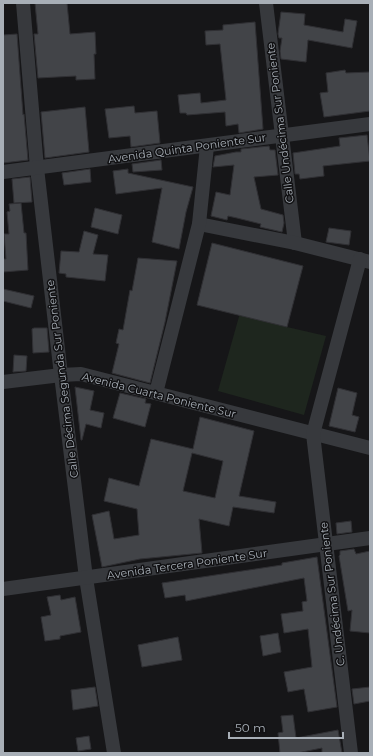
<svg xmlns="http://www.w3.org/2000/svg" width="373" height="756" viewBox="0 0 373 756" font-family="Montserrat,sans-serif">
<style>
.green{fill:#1e261e}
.building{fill:#424448;stroke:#303034;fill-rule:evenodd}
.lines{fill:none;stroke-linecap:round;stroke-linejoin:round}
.minor{stroke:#37393d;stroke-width:14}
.labels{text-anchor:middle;stroke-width:3;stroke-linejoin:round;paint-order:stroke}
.street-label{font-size:11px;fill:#a8afb7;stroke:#111113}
</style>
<rect width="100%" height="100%" fill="#161618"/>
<!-- green -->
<polygon class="green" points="240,313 287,327 326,336 304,415 218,391"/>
<!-- building -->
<g class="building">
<polygon points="35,3 67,3 70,34 95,32 96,54 94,54 95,79 76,80 76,76 38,78 34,34 38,34"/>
<polygon points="281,12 305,14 304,25 343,32 345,19 357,21 352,48 308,40 306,62 281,59 280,51 282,38 279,38 278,34"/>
<polygon points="255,22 263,129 239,133 238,124 226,126 225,112 187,115 186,113 180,113 178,95 200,93 201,103 226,100 220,44 206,45 205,31 223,30 223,25"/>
<polygon points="17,34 23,115 24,114 28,160 3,163 3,35"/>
<polygon points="345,70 346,73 370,72 370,111 324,117 320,93 328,92 326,73"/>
<polygon points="134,106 135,113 157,111 160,143 131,147 130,136 109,138 105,109"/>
<polygon points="85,107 89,152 45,158 41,112"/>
<polygon points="367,135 370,161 323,166 324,176 300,179 299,174 295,174 293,153 340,146 339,138"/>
<polygon points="269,146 270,150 275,150 278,175 254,177 261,209 283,215 284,223 282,232 260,227 261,224 237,218 228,216 227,220 211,216 216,192 230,195 234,165 213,167 215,156 236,152 241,152 241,149"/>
<polygon points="161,160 162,170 133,172 132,164"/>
<polygon points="90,169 91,182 64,185 62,173"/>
<polygon points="128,169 128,173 193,187 186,212 179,249 152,242 162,188 116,194 113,171"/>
<polygon points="30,177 32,202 14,203 12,179"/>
<polygon points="21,203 24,233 26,233 28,270 3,272 3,259 6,259 4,234 9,234 7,212 10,211 9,204"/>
<polygon points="95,208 122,215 118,234 91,227"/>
<polygon points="329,228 351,231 349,245 326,242"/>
<polygon points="84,231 98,235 93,254 108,255 105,281 66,277 66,274 59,273 61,251 79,252"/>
<polygon points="212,243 303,266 287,327 197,305"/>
<polygon points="138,258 177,261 165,322 150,383 112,373 119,344 116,343 119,329 123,330 130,290 132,291"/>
<polygon points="3,289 34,296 31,308 3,301"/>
<polygon points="34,328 47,328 49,352 33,353 32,329"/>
<polygon points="14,355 27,356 26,371 13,372"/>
<polygon points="75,387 94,391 90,410 104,413 101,428 86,424 82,440 81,440"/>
<polygon points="338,388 357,393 352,415 359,417 355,432 329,426"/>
<polygon points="120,393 146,399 145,403 151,404 145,427 113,418"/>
<path d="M200,417L254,431L239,496L276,502L274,513L233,507L229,526L199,519L202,553L140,559L102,567L92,515L109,511L114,539L139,535L137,509L104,501L109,478L139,486L151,439L193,449ZM192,453L223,461L215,498L183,491Z"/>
<polygon points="351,521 352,532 337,534 336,523"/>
<polygon points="354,549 356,554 370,551 370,633 350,631 352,610 348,611 339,556 340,555 340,551"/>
<polygon points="317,557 337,707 308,712 304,689 288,692 284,672 312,667 308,629 284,633 281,614 303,611 302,602 307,601 304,578 186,601 185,595 165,598 162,583 282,565 282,563"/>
<polygon points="60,595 61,600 75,597 81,632 60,636 60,639 45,641 41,617 51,615 47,597"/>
<polygon points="278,633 281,652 263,656 260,636"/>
<polygon points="178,637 182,660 142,667 138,645"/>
<polygon points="95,687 98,706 73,710 71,690"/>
<polygon points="370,687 370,701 354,704 352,689"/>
<polygon points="293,715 296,738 338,730 342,753 322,753 322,748 297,753 280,753 278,733 283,732 281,716"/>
<polygon points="89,736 91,749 78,751 76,738"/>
</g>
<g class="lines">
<!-- minor -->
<g class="minor">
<polyline points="23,3 37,168 61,375 86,578 114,753"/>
<polyline points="266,3 295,243"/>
<polyline points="3,172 370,124"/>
<polyline points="199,224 295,243 370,262"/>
<polyline points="3,382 61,375 81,374 370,448"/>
<polyline points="156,393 199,224 207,146"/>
<polyline points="3,589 370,538"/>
<polyline points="351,753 313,434 360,259"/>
</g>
</g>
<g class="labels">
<!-- street labels -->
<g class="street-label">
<text transform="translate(280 123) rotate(-97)" y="4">Calle Undécima Sur Poniente</text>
<text transform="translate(187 148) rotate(-8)" y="4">Avenida Quinta Poniente Sur</text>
<text transform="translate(62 379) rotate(-97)" y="4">Calle Décima Segunda Sur Poniente</text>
<text transform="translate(159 395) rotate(14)" y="4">Avenida Cuarta Poniente Sur</text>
<text transform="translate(187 564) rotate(-8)" y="4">Avenida Tercera Poniente Sur</text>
<text transform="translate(332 594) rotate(-97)" y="4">C. Undécima Sur Poniente</text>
</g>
</g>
<!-- border -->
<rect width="373" height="756" fill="none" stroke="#a8afb7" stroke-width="8"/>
<!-- scale -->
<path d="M229 732v6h114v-6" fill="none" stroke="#a8afb7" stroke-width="2"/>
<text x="235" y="732" font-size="12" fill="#a8afb7" stroke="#111113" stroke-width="3" paint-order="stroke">50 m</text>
</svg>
